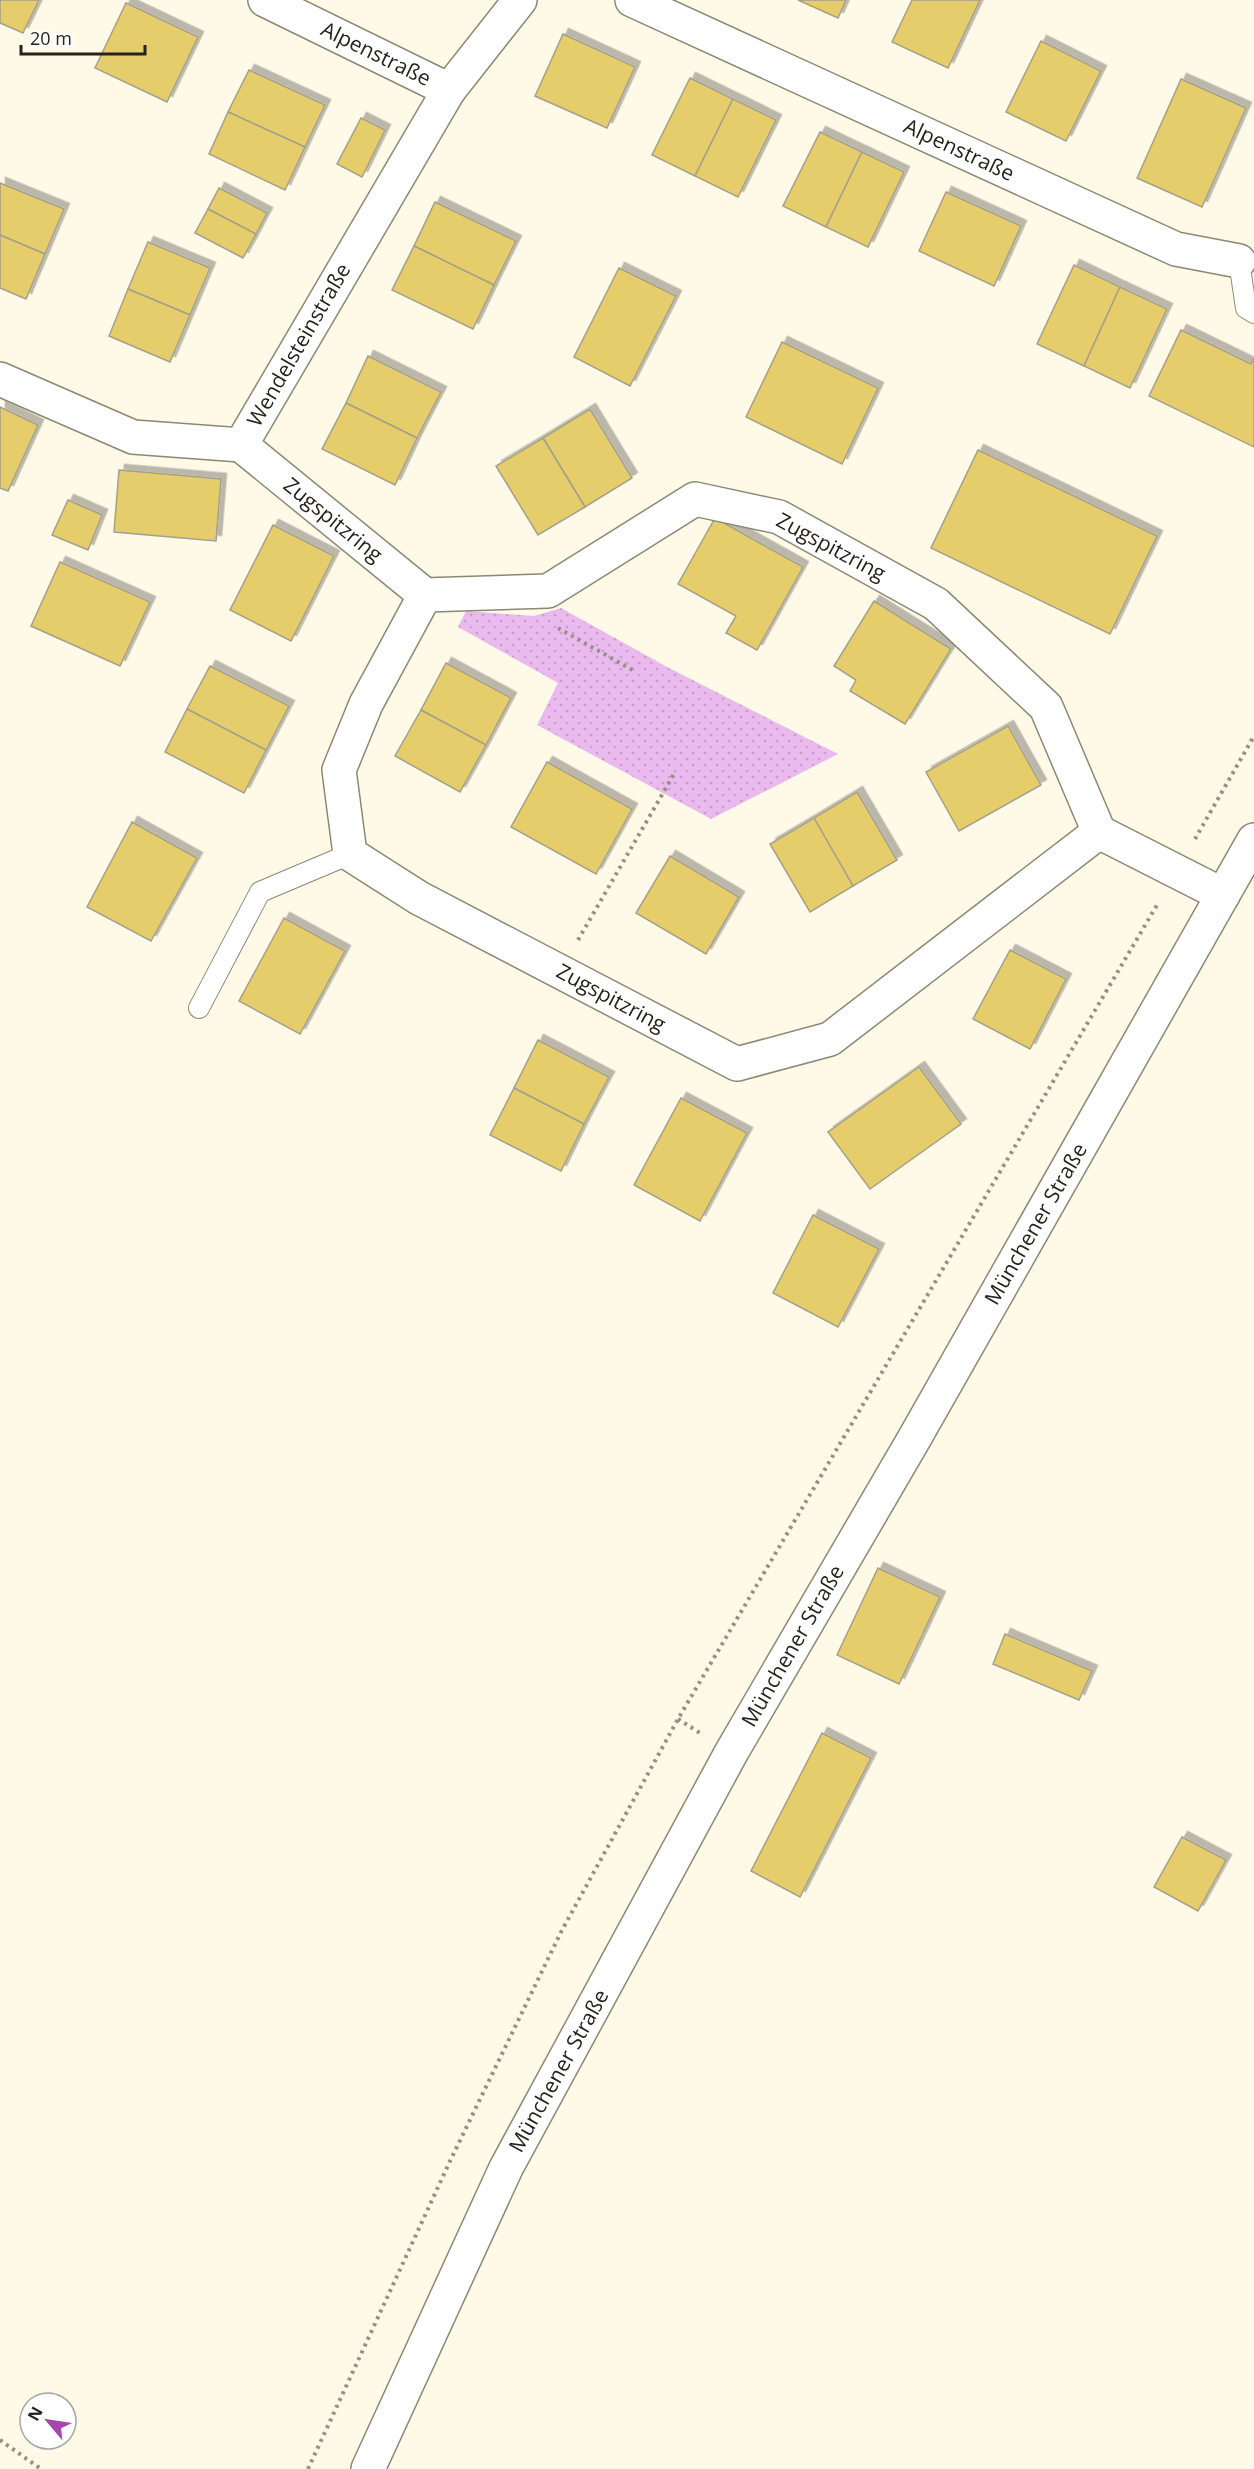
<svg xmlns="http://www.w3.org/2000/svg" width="1254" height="2469" viewBox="0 0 1254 2469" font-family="'Open Sans',sans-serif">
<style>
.park{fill:url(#park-dots)}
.building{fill:#e6cd6c;stroke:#a5a08a;stroke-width:1.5;filter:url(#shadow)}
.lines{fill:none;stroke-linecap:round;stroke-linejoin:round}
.lane-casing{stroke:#8d8873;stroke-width:22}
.street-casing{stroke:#8d8873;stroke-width:36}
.secondary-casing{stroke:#8d8873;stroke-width:36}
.path{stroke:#959184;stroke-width:4;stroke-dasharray:3 4.5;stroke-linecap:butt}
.lane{stroke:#fff;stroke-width:20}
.street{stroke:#fff;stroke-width:33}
.secondary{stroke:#fff;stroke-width:33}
.labels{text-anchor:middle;stroke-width:4.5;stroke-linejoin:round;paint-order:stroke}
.street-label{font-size:21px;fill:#25231b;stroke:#fff}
</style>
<defs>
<pattern id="park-dots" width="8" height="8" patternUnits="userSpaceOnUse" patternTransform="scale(1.5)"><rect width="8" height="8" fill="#eabaee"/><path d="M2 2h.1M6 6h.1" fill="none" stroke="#c9a0cc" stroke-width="1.8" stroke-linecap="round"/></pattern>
<filter id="shadow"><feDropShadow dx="5.5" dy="-5.5" stdDeviation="0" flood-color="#0004"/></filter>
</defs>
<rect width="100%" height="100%" fill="#fffae8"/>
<!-- park -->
<polygon class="park" points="561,608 669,668 838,754 711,819 537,725 558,683 458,627 466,611 534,616"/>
<!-- building -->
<g class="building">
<polygon points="0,0 39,0 23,33 0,23"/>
<polygon points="798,0 846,0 838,18"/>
<polygon points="912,0 980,0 948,68 892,42"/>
<polygon points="126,3 198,37 167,102 95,68"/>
<polygon points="563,34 635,67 607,128 535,96"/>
<polygon points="1041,41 1101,71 1066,141 1006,112"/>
<polygon points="249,70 325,105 305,147 228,112"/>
<polygon points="690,78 733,99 695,176 652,155"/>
<polygon points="1181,79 1246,108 1202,207 1137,178"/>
<polygon points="733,99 776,120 738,197 695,176"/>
<polygon points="228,112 305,147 285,190 209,154"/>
<polygon points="361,118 385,130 362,177 337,164"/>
<polygon points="820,132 862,152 826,227 783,206"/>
<polygon points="862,152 904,172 868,247 826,227"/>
<polygon points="0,183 64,209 45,254 0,235"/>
<polygon points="219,188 267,213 256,234 208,209"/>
<polygon points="946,192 1021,226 994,286 919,251"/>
<polygon points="435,202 516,241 494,285 414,246"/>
<polygon points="208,209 256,234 243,258 195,233"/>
<polygon points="0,235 45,254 26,299 0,288"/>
<polygon points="148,242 210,268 190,315 128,289"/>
<polygon points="414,246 494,285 473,329 392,290"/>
<polygon points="1074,265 1120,287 1084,366 1037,344"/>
<polygon points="619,268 676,296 630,386 574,357"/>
<polygon points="1120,287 1167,309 1130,388 1084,366"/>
<polygon points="128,289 190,315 170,362 109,336"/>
<polygon points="1181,330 1251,364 1254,357 1254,447 1149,396"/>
<polygon points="782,342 878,388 842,464 746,417"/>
<polygon points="368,356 441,392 417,438 346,403"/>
<polygon points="346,403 417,438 395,485 322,449"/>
<polygon points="0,407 38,425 8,491 0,488"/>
<polygon points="590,409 632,478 585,507 543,438"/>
<polygon points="543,438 585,507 538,535 496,466"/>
<polygon points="978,450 1157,536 1110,634 931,548"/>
<polygon points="119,470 221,479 216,541 114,532"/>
<polygon points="68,500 102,515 88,550 52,535"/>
<polygon points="715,518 803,567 757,650 726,633 736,616 678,584"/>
<polygon points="273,525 334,556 291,641 230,610"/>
<polygon points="60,562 150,602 120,666 31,626"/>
<polygon points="874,601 951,649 905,724 850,691 856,680 834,666"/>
<polygon points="446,663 511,698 486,745 421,710"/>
<polygon points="210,666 289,706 266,750 187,709"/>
<polygon points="187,709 266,750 244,793 165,752"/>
<polygon points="421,710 486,745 460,792 395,756"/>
<polygon points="1008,726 1041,785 959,831 926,772"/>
<polygon points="547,762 632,809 596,874 511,827"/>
<polygon points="857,792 897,860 853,886 814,818"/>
<polygon points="814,818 853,886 810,912 770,844"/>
<polygon points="132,822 197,858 151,941 87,907"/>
<polygon points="670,856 739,897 706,954 636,913"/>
<polygon points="284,918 345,951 300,1034 239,1001"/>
<polygon points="1010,950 1066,979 1030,1049 973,1019"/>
<polygon points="538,1040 609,1077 584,1124 514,1088"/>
<polygon points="919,1067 961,1124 870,1189 828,1132"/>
<polygon points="514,1088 584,1124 561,1171 490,1135"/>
<polygon points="681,1098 747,1133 700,1221 634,1185"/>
<polygon points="813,1215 879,1249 838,1327 773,1293"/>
<polygon points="878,1568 940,1597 899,1684 837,1655"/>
<polygon points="1005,1634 1092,1671 1079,1700 993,1664"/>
<polygon points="822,1733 871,1758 800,1897 751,1871"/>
<polygon points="1182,1837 1226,1860 1198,1911 1154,1887"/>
</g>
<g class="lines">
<!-- lane casing -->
<g class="lane-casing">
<g id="lane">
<polyline points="1239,261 1246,308 1254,313"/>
<polyline points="199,1008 260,892 350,854"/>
</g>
</g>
<!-- street casing -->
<g class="street-casing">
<g id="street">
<polyline points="265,0 449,90"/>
<polyline points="632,0 1176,249 1239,261"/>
<polyline points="0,379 133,437 241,445 449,90 520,0"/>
<polyline points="241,445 425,595 548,591 695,499 779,517 936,604 1046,707 1099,832 1223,895"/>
<polyline points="425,595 366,704 339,770 350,854 419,898 737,1064 830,1039 1099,832"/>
</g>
</g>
<!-- secondary casing -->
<g class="secondary-casing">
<polyline id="secondary" points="368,2469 506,2168 731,1753 914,1439 1254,840"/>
</g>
<!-- path -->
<g class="path">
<polyline points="558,628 636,672"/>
<polyline points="1195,839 1254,736"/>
<polyline points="578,940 674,774"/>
<polyline points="678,1719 700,1733"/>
<polyline points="0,2440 41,2469"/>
<polyline points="308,2469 451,2159 561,1932 678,1719 1157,905"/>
</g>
<!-- lane -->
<use href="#lane" class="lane"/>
<!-- street -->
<use href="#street" class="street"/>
<!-- secondary -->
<use href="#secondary" class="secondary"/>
</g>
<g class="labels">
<!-- street labels -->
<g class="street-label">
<text transform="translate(376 54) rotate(26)" y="7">Alpenstraße</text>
<text transform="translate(959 150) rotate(25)" y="7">Alpenstraße</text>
<text transform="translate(299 345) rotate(-60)" y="7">Wendelsteinstraße</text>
<text transform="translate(333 520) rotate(39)" y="7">Zugspitzring</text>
<text transform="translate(831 547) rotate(28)" y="7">Zugspitzring</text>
<text transform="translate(611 998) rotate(28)" y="7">Zugspitzring</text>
<text transform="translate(1036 1224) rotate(-60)" y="7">Münchener Straße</text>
<text transform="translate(793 1646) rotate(-60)" y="7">Münchener Straße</text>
<text transform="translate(559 2071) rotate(-61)" y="7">Münchener Straße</text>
</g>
</g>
<!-- north arrow -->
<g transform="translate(48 2421) rotate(299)"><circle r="28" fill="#ffffff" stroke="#a8a7a4" stroke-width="1.5"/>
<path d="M0-4.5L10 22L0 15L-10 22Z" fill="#a647b0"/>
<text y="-9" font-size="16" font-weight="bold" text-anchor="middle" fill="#25231b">N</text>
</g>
<!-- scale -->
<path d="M21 45v9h124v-9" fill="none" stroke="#25231b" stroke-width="3"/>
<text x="30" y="45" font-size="18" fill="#25231b" stroke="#ffffff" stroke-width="4.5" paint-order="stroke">20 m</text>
</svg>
